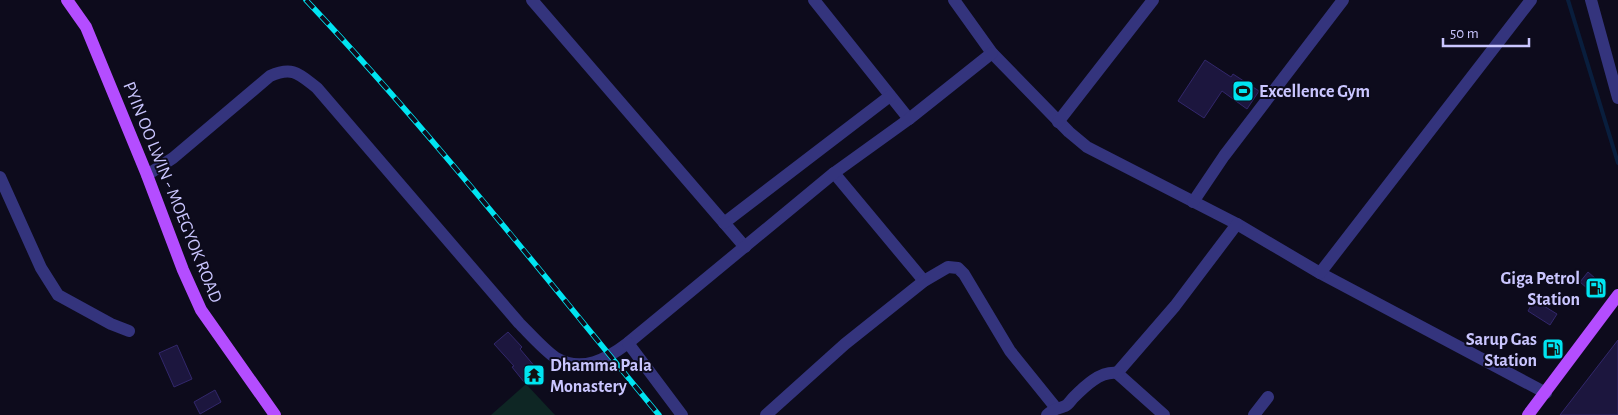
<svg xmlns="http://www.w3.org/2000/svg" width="1618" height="415" viewBox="0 0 1618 415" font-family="'Alegreya Sans',sans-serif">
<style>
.green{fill:#0e2624}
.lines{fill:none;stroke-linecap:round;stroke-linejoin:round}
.stream{stroke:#091e3d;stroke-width:4}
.building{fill:#1c163e;stroke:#32276b}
.minor{stroke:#34347d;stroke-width:12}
.major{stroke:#b44dff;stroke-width:12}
.rail-casing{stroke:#00e4f1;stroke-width:5.5}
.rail{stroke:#0d0b1c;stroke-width:4;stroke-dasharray:11;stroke-linecap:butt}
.labels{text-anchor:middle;stroke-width:4;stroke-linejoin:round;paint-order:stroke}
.poi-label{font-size:18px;font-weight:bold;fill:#cac6ff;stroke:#0d0b1c;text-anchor:start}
.street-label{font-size:18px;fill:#cac6ff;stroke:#0d0b1c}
</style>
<rect width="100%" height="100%" fill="#0d0b1c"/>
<!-- green -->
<polygon class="green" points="526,384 555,415 491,415"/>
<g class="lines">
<!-- stream -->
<polyline class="stream" points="1568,0 1618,163"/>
</g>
<!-- building -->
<g class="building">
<polygon points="1205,60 1231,77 1233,74 1259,91 1247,109 1222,91 1204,118 1178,101"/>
<polygon points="1588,272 1596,279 1588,289 1580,282"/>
<polygon points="1534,300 1557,314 1550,325 1528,311"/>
<polygon points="508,332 522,347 520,349 536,368 531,373 532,375 524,382 512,367 514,366 494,344"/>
<polygon points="1618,340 1618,415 1560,415"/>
<polygon points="177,345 192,379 174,387 159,353"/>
<polygon points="215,390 221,402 200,414 194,402"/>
</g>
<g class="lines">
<!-- minor -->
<g class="minor">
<polyline points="532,0 745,247"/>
<polyline points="814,0 909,119"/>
<polyline points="954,0 992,53 1069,132 1087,147 1237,224 1320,273 1546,393"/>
<polyline points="1591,0 1618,98"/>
<polyline points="1058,122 1153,0"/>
<polyline points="834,173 924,281"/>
<path d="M147,175L173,158L270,76C293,66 299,74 317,88L519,323C529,333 545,351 556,358C582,373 607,359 628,343L834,173L909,119L992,53"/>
<polyline points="0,177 41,268 58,295 111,324 129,331"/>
<polyline points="1193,202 1224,156 1343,0"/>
<polyline points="724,223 890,96"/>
<polyline points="1320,273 1531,0"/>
<polyline points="628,343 682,415"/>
<polyline points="1117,373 1164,415"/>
<polyline points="766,415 845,344 924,281 948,267 958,268 964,274 1010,351 1056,408"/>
<path d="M1047,415C1055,407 1057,410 1065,406C1068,405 1071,400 1073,398C1085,386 1100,371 1117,373L1175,306L1237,224"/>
<polyline points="1254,415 1268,397"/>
</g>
<!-- major -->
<g class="major">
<polyline points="67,0 86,27 147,175 183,270 201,310 275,415"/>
<polyline points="1528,415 1618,295"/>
</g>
<!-- rail casing -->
<g class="rail-casing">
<path id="rail" d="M306,0C431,132 543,275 659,415"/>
</g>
<!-- rail -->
<use href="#rail" class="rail"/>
</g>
<!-- icons -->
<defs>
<g id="stadium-square" transform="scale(1.125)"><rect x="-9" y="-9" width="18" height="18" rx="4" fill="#00e4f1" stroke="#0d0b1c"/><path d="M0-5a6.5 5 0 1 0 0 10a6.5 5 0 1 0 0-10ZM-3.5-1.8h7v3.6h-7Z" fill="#111"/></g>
<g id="fuel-square" transform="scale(1.125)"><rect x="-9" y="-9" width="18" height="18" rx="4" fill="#00e4f1" stroke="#0d0b1c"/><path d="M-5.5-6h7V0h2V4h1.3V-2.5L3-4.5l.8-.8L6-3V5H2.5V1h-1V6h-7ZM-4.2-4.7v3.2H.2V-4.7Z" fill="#111"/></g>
<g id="temple-square" transform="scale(1.125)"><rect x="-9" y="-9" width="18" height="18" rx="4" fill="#00e4f1" stroke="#0d0b1c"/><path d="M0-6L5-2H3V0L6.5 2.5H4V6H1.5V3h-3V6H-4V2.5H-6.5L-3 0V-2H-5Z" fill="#111"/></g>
</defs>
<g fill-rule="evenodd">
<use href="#stadium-square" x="1243" y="91"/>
<use href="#fuel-square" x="1596" y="288"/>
<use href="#fuel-square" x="1553" y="349"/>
<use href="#temple-square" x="534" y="375"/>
</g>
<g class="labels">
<!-- poi labels -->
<g class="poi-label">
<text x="1259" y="97">Excellence Gym</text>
<text x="1580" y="284" text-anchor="end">Giga Petrol<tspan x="1580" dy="21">Station</tspan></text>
<text x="1537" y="345" text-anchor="end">Sarup Gas<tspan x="1537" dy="21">Station</tspan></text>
<text x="550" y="371">Dhamma Pala<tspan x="550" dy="21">Monastery</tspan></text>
</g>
<!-- street labels -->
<g class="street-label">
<text transform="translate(173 192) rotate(68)" y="6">PYIN OO LWIN - MOEGYOK ROAD</text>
</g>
</g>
<!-- scale -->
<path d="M1443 38v8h86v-8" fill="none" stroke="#cac6ff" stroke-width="2.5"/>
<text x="1450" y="38" font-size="15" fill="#cac6ff" stroke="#0d0b1c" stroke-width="4" paint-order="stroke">50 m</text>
</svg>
